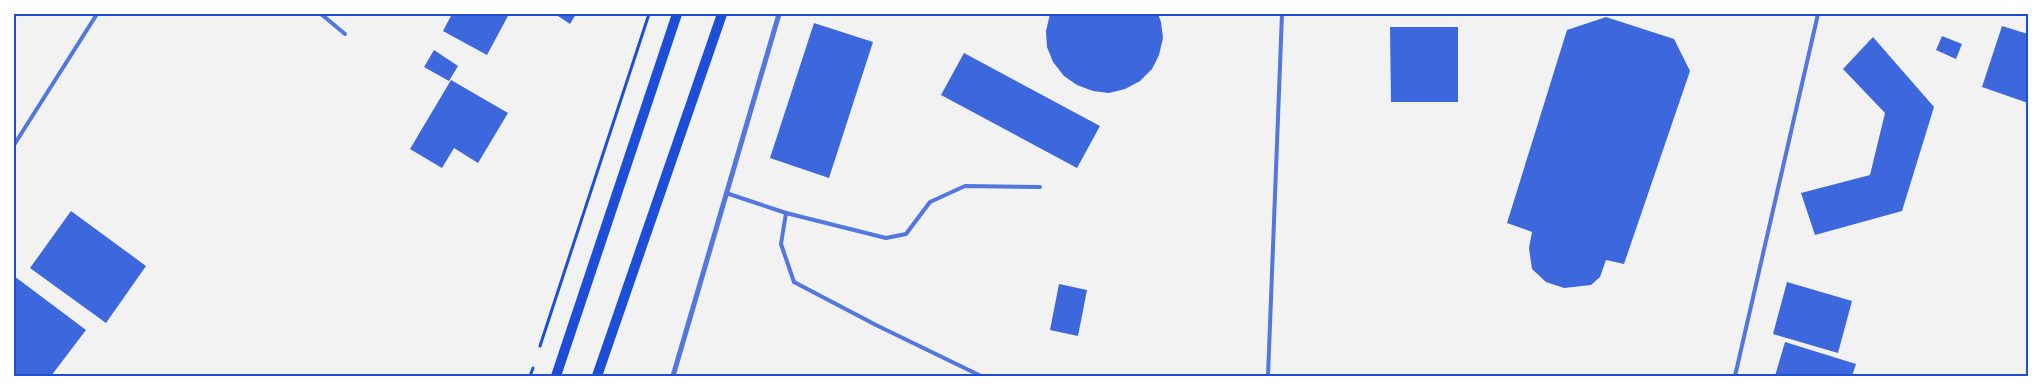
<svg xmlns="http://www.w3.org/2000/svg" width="2042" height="390" viewBox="0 0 2042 390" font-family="'IBM Plex Serif',serif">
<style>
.building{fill:#3d67dc}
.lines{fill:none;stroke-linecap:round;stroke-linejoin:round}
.path{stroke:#1d4ed8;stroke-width:3}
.service{stroke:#5277de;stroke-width:4}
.minor{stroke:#5277de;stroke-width:5}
.secondary{stroke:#1d4ed8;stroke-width:10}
.neatline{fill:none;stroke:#1d4ed8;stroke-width:2}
</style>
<rect width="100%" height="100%" fill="#f2f2f2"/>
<!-- building -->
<g class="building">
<polygon points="452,14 509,14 487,55 443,31"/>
<polygon points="555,14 576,14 570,24"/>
<polygon points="1050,14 1158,14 1161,22 1163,38 1159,55 1152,69 1140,81 1125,89 1109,93 1093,91 1077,85 1064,76 1053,62 1047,47 1046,31"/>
<polygon points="1606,17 1674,39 1690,71 1624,264 1606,260 1600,277 1591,285 1564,288 1546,282 1532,269 1529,248 1532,232 1507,223 1567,30"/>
<polygon points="814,23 873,42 829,178 770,158"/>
<polygon points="2002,26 2028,34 2028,103 1982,87"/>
<polygon points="1390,27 1458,27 1458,102 1391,102"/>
<polygon points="1942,36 1962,44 1956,59 1936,50"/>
<polygon points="1873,37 1934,107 1902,211 1815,235 1801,193 1870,175 1885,113 1843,69"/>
<polygon points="434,50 458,66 449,81 424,67"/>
<polygon points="964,53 1100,126 1077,168 941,95"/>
<polygon points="451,80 508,113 478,163 454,148 442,168 410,149"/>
<polygon points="71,211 146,266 106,323 30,268"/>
<polygon points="14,276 86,330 51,376 14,376"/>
<polygon points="1787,282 1852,301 1838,353 1773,334"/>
<polygon points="1059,284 1087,290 1078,336 1050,330"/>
<polygon points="1785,342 1856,364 1852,376 1775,376"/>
</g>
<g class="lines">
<!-- path -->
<g class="path">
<polyline points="540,346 649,14"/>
<polyline points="530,376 533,368"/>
</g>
<!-- service -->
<g class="service">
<polyline points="321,14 345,34"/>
<polyline points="14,145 97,14"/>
<polyline points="726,193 786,213 886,238 906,234 930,202 965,186 1040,187"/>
<polyline points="786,213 781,244 794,282 876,325 981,376"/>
<polyline points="1268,376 1282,14"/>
<polyline points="1735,376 1818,14"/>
</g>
<!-- minor -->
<polyline class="minor" points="673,376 779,14"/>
<!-- secondary -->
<g class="secondary">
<polyline points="556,376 677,14"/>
<polyline points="597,376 722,14"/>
</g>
</g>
<!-- border -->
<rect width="2042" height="390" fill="none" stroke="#ffffff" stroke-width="30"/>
<rect x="15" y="15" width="2012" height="360" class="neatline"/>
</svg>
